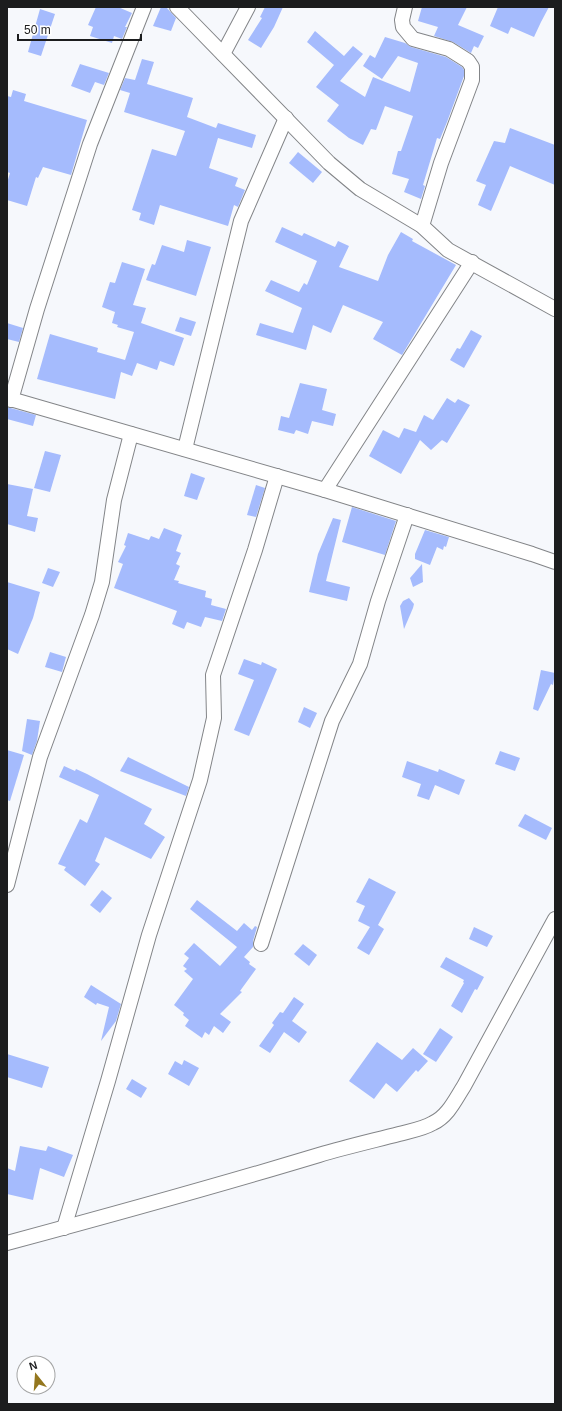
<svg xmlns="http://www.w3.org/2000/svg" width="562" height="1411" viewBox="0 0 562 1411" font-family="Arial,sans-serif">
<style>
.building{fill:#a5bbfd}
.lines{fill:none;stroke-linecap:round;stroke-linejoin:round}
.minor-casing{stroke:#838588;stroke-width:16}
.minor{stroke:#fff;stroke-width:14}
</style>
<rect width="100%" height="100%" fill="#f6f8fc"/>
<!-- building -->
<g class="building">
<polygon points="96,7 118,7 132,13 125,27 127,27 122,39 114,36 112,43 90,36 93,27 88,25"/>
<polygon points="161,7 166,7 176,18 171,31 153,26"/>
<polygon points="265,7 283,7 274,27 261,48 248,40 262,18 260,17"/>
<polygon points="422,7 467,7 458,25 484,36 478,48 474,46 471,53 453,42 434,36 438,27 418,21"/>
<polygon points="498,7 549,7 541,22 534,37 511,27 508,34 490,26"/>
<polygon points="40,9 55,14 41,56 28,52"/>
<polygon points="315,31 344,56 353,46 363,54 340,81 365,97 373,77 410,92 418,63 398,56 382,79 363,66 370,55 375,58 385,37 405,43 411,47 446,57 462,67 464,70 464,76 447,122 440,139 437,138 423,185 425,186 421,199 404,192 409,179 392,174 398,151 401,151 413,116 385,106 376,130 371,129 363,145 349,138 327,121 339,105 316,87 334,65 307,42"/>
<polygon points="142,59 154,62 147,84 193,98 187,117 216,128 218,123 256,135 252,148 218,138 209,168 238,178 235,186 245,190 238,207 234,205 228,226 160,205 154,225 139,220 141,213 132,210 152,149 176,156 185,131 124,112 130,93 120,90 125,78 135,80"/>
<polygon points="80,64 109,73 104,85 95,82 90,93 71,86"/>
<polygon points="13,90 26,94 24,101 87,120 71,175 43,167 38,178 36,177 27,206 7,200 7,183 10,173 7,172 7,96 11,97"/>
<polygon points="510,128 555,145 555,185 510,166 491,211 478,205 486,185 476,181 494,141 505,143"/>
<polygon points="298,152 322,172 313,183 289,163"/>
<polygon points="282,227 302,236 304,233 335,247 338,241 349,246 339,267 378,281 388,255 401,232 413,239 412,241 456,265 402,355 373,339 383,322 343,305 331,333 313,325 306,350 256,335 260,323 293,333 302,308 265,291 271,280 299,292 304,283 307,285 317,261 275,242"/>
<polygon points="187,240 211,247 196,296 146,280 152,264 155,265 162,245 184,252"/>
<polygon points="122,262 145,269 133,305 146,308 141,323 184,338 174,366 160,361 157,370 137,363 132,376 121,372 115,399 37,379 50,334 98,348 97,352 125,360 134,332 117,327 118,325 112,323 115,312 102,307 110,282 115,283"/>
<polygon points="180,317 196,322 191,336 175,331"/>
<polygon points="7,323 23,328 19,342 7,339"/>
<polygon points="471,330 482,336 464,368 450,360 457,348 460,349"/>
<polygon points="300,383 327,389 322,410 336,414 333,426 312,421 308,434 296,430 294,434 278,430 281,416 289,418"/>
<polygon points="447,398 455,403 458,399 470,405 447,443 442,440 431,450 420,440 401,474 369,456 383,430 399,438 404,428 416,432 424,415 433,420"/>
<polygon points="7,407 36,415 33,426 7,419"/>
<polygon points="45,451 61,455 50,492 34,488"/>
<polygon points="191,473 205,478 197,500 184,496"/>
<polygon points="7,484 33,489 27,516 38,518 35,532 7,524"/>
<polygon points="256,485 265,488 256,517 247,515"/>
<polygon points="352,507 396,521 385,555 342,542"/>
<polygon points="333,518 341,520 326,581 350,587 347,601 309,592 318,554"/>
<polygon points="164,528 182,535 176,551 181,553 176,564 180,566 174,580 179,581 178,583 206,591 205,597 212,599 211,605 226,609 222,621 205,617 201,627 187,622 184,629 172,624 177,611 114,588 123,564 118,562 126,546 124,545 128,533 149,540 151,536 159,539"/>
<polygon points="425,530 449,537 446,547 444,546 443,550 437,547 430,565 415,559 415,554"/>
<polygon points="422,564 423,582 413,587 410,578"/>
<polygon points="48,568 60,572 53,587 42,583"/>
<polygon points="7,582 40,592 33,618 18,654 7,649"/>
<polygon points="409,598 414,604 413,608 404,629 400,606 403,601"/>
<polygon points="50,652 66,657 62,672 45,667"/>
<polygon points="244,659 261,665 262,662 277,669 249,736 234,730 254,680 238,674"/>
<polygon points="541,670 555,673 553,685 551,684 538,711 533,709"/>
<polygon points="304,707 317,713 310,728 298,722"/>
<polygon points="27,719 40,721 37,741 32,755 22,751"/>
<polygon points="7,750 24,755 10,801 7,800"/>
<polygon points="500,751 520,758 515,771 495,764"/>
<polygon points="128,757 189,787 186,796 120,771"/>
<polygon points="407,761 438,772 439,769 465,780 459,795 435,785 429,800 417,796 421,784 402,777"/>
<polygon points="64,766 75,771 76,769 87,774 152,809 144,824 165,837 151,859 105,837 95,861 100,864 85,886 64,870 66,867 58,864 80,819 87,823 99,795 59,777"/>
<polygon points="525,814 552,828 546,840 518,826"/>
<polygon points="369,878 396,892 378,925 384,929 369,955 357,948 370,927 358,921 365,906 356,902"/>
<polygon points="102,890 112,898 100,913 90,905"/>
<polygon points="197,900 237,931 244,923 252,930 255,926 257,927 253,941 253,947 244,957 250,962 249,964 256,969 240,991 242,992 220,1014 231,1022 223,1033 214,1026 209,1035 205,1032 202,1038 185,1026 189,1020 183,1015 184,1013 174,1005 193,979 184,971 187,969 183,966 189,958 184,954 194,943 220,966 237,947 190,909"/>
<polygon points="474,927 493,936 487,947 469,939"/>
<polygon points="303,944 317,955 309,966 294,954"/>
<polygon points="446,957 484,977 477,990 475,989 462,1013 451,1006 464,983 463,982 464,980 440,967"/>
<polygon points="91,985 121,1004 116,1021 101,1041 109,1007 97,1003 96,1005 84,997"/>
<polygon points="294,997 304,1004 292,1021 307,1032 299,1043 284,1032 270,1053 259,1046 274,1025 272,1023 280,1012 283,1013"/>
<polygon points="440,1028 453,1037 436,1062 423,1054"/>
<polygon points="377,1042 402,1060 413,1048 428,1061 418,1072 416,1070 397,1092 386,1083 374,1099 349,1081"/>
<polygon points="7,1054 49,1067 42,1088 7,1077"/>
<polygon points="184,1060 199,1068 189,1086 168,1074 175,1061 182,1065"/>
<polygon points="132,1079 147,1088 141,1098 126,1089"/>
<polygon points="20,1146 46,1151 48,1146 73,1155 64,1177 40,1168 33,1200 7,1194 7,1168 15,1171"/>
</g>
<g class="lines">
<!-- minor casing -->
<g class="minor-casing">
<g id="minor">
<polyline points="177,7 329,163 360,189 422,226 448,250 555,309"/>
<polyline points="405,7 402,20 403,27 413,39 449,49 468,61 472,67 472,80 441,163 422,226"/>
<polyline points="223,54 248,7"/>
<polyline points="7,398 325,490 532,554 555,562"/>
<polyline points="11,400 37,309 90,144 144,7"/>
<polyline points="185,449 241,221 286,118"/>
<polyline points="325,490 472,262"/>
<polyline points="7,885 40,757 92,615 102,582 114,500 131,434"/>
<polyline points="261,944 332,721 360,664 378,601 407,515"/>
<polyline points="64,1228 108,1081 149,935 200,780 214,718 213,675 255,550 277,476"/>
<path d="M7,1243C111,1215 216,1186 319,1155C346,1147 372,1141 399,1134C410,1131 423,1129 433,1123C448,1116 455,1100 464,1086L555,919"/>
</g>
</g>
<!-- minor -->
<use href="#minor" class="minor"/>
</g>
<!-- border -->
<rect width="562" height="1411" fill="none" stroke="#1c1d1e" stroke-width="16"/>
<!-- north arrow -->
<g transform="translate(36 1375) rotate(343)"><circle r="19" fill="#ffffff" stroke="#a4a5a5"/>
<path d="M0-3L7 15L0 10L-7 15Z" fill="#94771e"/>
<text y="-6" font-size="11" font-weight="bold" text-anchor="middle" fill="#1c1d1e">N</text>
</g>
<!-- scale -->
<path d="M18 34v6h123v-6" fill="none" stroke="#1c1d1e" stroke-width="2"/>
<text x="24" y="34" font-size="12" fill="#1c1d1e" stroke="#ffffff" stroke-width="3" paint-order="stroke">50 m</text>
</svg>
